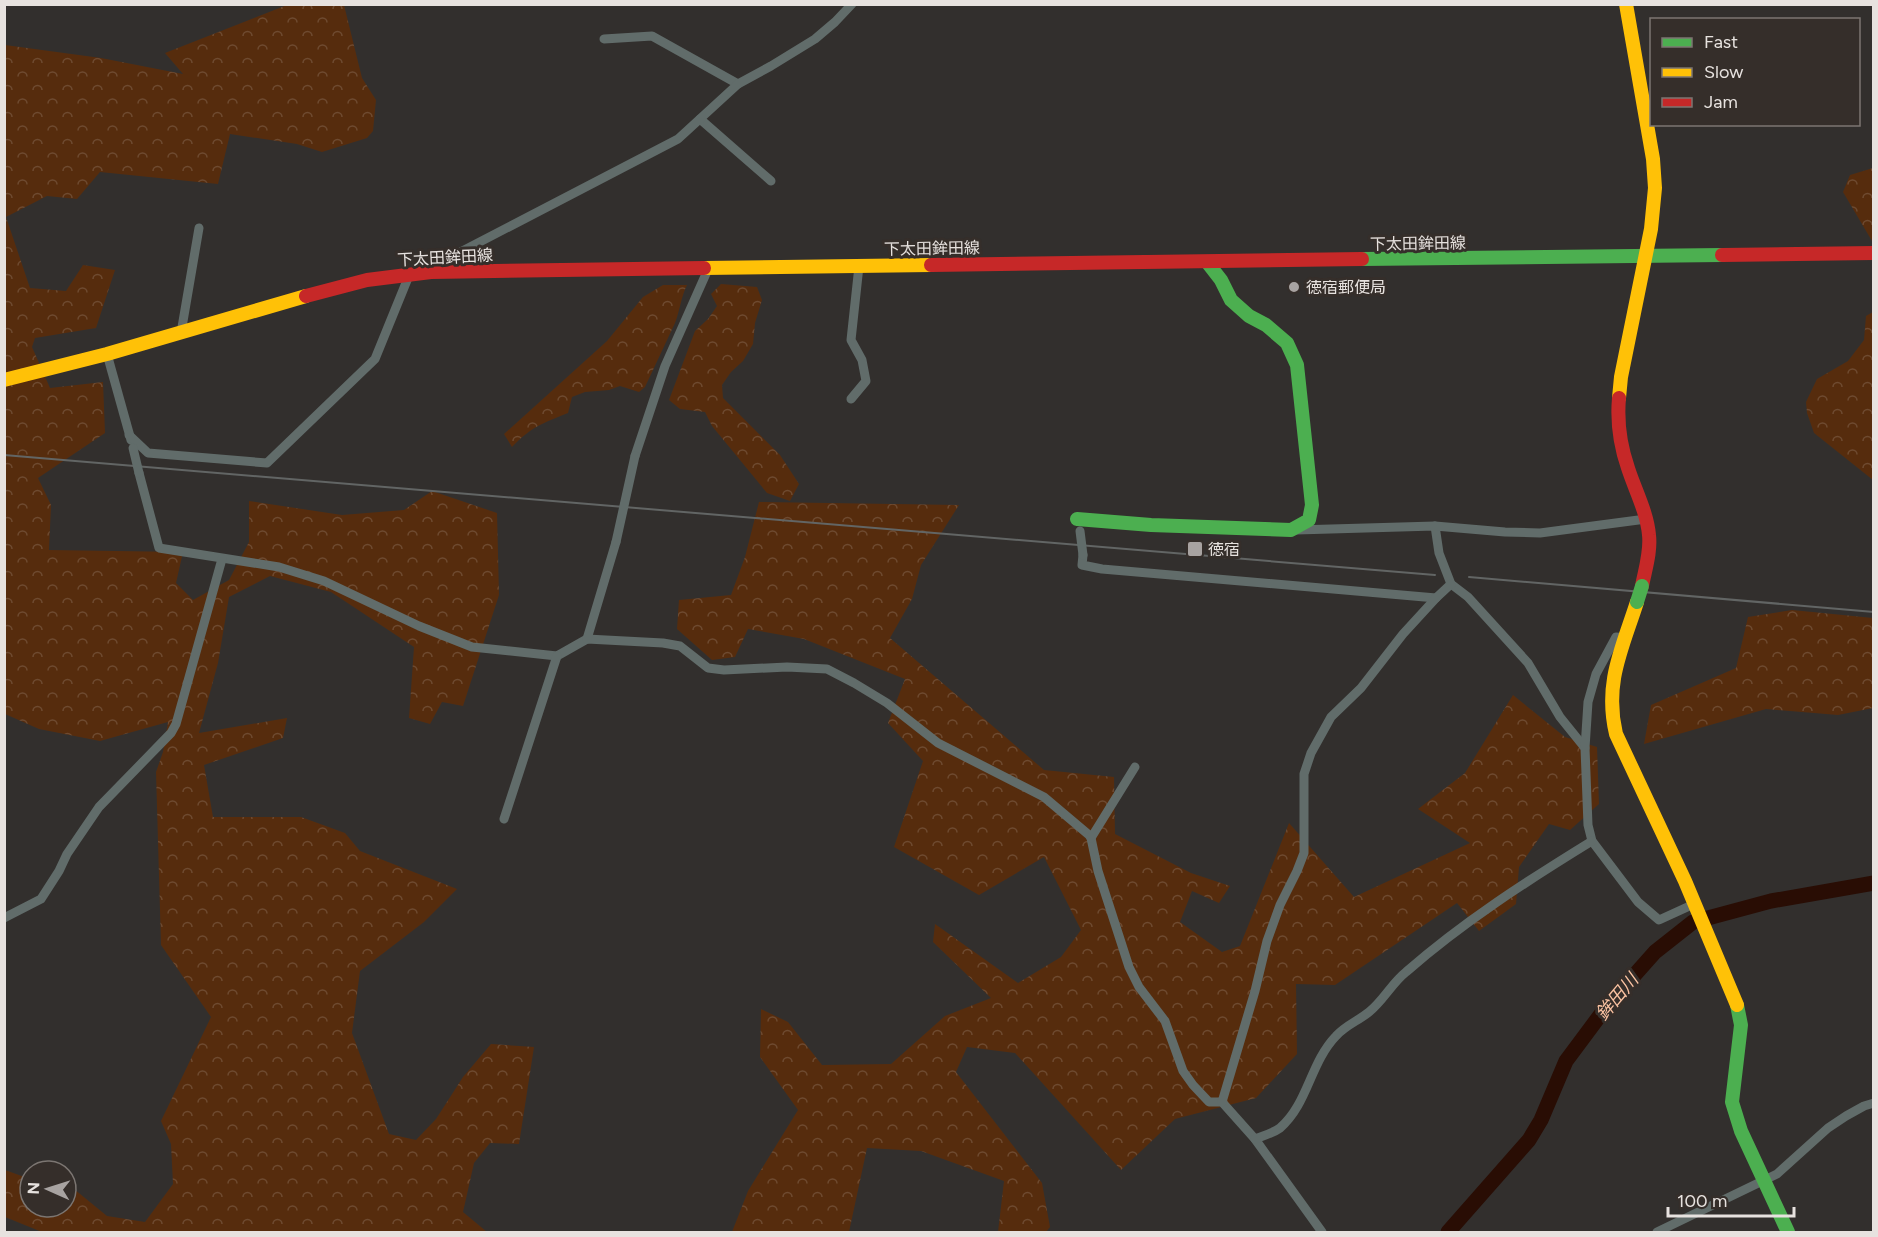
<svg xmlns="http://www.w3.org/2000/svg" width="1878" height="1237" viewBox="0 0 1878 1237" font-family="Figtree,'Noto Sans JP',sans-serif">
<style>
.forest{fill:url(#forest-crowns)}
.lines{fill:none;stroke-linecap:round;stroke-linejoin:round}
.river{stroke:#290d04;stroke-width:15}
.street{stroke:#616c6a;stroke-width:9}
.fast{stroke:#4caf50;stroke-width:14}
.slow{stroke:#ffc107;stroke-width:14}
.jam{stroke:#c62828;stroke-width:14}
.rail{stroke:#626564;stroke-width:2}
.street-bridge{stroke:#616c6a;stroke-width:9}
.fast-bridge{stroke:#4caf50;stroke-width:14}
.poi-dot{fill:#a8a3a1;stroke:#352e2a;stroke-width:2}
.labels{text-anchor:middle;stroke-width:6;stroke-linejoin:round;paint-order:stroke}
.street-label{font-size:16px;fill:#e7e2df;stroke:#352e2a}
.poi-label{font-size:16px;fill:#e7e2df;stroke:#352e2a;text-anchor:start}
.water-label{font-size:18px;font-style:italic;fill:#fbc3a2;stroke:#352e2a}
</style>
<defs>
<pattern id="forest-crowns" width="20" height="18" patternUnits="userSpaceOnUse" patternTransform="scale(1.5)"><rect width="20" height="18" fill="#562c0d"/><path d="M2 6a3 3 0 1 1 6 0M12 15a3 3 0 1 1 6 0" fill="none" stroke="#6e4a30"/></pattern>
</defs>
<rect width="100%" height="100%" fill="#322f2d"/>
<!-- forest -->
<g class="forest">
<polygon points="287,5 344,5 362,78 376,100 373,131 367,138 322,152 297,144 230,134 218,184 100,172 77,199 47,196 6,217 30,288 66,291 83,265 115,270 96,328 35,338 32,347 50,388 103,382 105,433 38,478 51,505 49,550 183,552 176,583 193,600 229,580 249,542 249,501 342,515 404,510 432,491 497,513 499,595 463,706 442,702 430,724 409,718 414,647 331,592 270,576 229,597 218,663 199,733 287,718 283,738 204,765 213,817 301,817 345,833 360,851 457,889 424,922 360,971 352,1033 389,1134 416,1140 436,1119 463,1077 491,1044 534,1047 519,1144 490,1143 474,1163 463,1212 487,1232 42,1232 5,1217 5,1170 30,1179 30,1207 66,1207 66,1188 74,1189 107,1216 145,1222 173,1184 171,1144 161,1121 211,1017 161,945 156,772 163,752 168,722 100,741 39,729 5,714 4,507 6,507 4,504 5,45 101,58 183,74 165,53"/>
<polygon points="1873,168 1874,241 1872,241 1843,192 1850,175"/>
<polygon points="721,284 757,287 762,300 755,323 753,344 743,361 731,372 722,385 723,398 780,455 799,484 790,501 767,493 712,426 705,412 680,409 669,400 695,331 708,319 717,306 711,294"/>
<path d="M663,285H687C681,297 680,310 675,323L645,387L639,392L620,386L609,390L585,392L572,397L568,413C543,423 531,427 512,447L504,434L607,341L643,297Z"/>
<polygon points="1873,312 1873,480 1814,433 1807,413 1806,402 1817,379 1848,361 1864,340 1866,316"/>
<polygon points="759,502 959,505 921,565 912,599 890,638 1044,770 1114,777 1115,834 1191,873 1230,886 1219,903 1192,891 1180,922 1222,952 1240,946 1289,823 1354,897 1470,843 1418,809 1465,773 1513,695 1565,737 1597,747 1599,804 1570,830 1549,824 1519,867 1516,904 1479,931 1457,903 1335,985 1296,984 1297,1054 1256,1098 1175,1119 1121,1170 1015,1053 967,1047 956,1072 1042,1183 1050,1227 1046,1232 998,1232 1004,1181 921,1151 867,1148 849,1232 732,1232 748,1191 798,1110 760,1057 761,1009 788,1022 822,1065 891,1064 945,1016 991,998 933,942 935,924 1018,983 1061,957 1081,930 1044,857 979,895 894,847 923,761 888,723 905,679 804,639 748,629 735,657 712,660 677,629 679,600 731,595 745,557"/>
<polygon points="1792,610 1873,618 1873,708 1838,715 1766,709 1644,744 1651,705 1736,668 1748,617"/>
</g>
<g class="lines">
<!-- river -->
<polyline class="river" points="1448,1232 1529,1140 1541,1120 1566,1061 1607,1006 1655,952 1693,922 1771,901 1874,883"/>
<!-- street -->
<g class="street">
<polyline points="604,39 652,36 738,84"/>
<polyline points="700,119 771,181"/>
<polyline points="444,271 447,259 678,139 738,84 771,66 815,39 835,22 852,4"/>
<polyline points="181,333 199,228"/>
<polyline points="107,354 131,440"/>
<polyline points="851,399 866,381 862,360 851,340 859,266"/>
<polyline points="129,435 148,453 267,463 375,359 410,273"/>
<polyline points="635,456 665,366 709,267"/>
<polyline points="139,473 159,548 279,567 324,581 419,626 472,647 557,656 587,639 663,643 680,646 708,668 724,670 787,667 827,669 854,683 887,703 938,743 1044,797 1089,835 1091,838 1098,871 1129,967 1139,987 1165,1021 1183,1071 1193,1085 1209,1102 1222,1102 1255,1139 1322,1232"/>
<polyline points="1435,526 1439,553 1451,584 1468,597 1528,663 1560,717 1585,748"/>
<polyline points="1296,530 1435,526 1505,532 1540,533 1646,519"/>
<polyline points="1083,555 1082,565 1102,569 1436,598"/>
<polyline points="1627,638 1616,637 1596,674 1588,702 1585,748 1588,825 1592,841 1638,902 1659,920 1694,904"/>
<polyline points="587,639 616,542"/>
<polyline points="504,819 557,656"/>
<polyline points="1091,838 1135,767"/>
<polyline points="4,918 41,899 59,871 67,854 99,807 171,733 176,724 222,559"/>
<polyline points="1222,1102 1255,991 1267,941 1280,905 1297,871 1304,853 1304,774 1311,753 1331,717 1361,688 1403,634 1436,598 1451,584"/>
<path d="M1255,1139C1263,1136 1273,1133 1280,1128C1308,1104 1310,1063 1336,1036C1346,1025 1358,1021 1369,1012C1383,1001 1392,983 1406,972C1463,922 1527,881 1592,841"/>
<polyline points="1657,1232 1777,1174 1828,1128 1846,1116 1864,1106 1874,1103"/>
</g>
<!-- fast -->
<g class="fast">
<polyline points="1362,259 1722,255"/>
<polyline points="1077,519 1151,525 1291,530 1309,520 1312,505 1297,365 1287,343 1266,325 1249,316 1231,300 1221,280 1207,262"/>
<polyline points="1737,1005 1741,1025 1732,1102 1741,1131 1788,1232"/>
</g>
<!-- slow -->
<g class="slow">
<polyline points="704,268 931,265"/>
<polyline points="4,380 107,354 306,296"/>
<polyline points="1619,398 1621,377 1651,229 1655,188 1653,159 1626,4"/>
<path d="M1637,602C1622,649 1604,683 1616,734L1685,881L1737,1005"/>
</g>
<!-- jam -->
<g class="jam">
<polyline points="1722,255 1874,253"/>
<polyline points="931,265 1362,259"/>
<polyline points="306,296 367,280 431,272 704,268"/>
<path d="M1619,398C1617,421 1620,445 1628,468C1635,490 1647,512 1649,535C1651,552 1645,570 1642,586"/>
</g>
<!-- rail -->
<g class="rail">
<polyline points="4,455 1435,575"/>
<polyline points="1469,577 1874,612"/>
</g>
<!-- street-bridge -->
<g class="street-bridge">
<polyline points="133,448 139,473"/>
<polyline points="1080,531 1083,555"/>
<polyline points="616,542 635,456"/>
</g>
<!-- fast-bridge -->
<polyline class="fast-bridge" points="1637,602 1642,586"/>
</g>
<!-- markers -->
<g class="poi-dot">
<circle cx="1294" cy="287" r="6"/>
<rect x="1187" y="541" width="16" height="16" rx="3"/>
</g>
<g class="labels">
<!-- street labels -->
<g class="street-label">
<text transform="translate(1418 243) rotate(-1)" y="6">下太田鉾田線</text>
<text transform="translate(932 248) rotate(-1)" y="6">下太田鉾田線</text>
<text transform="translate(445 257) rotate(-3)" y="6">下太田鉾田線</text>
</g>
<!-- poi labels -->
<g class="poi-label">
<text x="1306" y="293">徳宿郵便局</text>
<text x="1208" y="555">徳宿</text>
</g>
<!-- water labels -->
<g class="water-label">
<text transform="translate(1617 997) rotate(-50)" y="6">鉾田川</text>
</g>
</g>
<!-- border -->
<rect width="1878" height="1237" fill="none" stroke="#e7e2df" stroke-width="12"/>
<!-- legend -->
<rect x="1650" y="18" width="210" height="108" fill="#352e2a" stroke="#7c7672" stroke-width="1.5"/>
<rect x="1662" y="38" width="30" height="9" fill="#4caf50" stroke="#7c7672" stroke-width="1.5"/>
<text x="1704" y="48" font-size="18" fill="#e7e2df">Fast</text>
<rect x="1662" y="68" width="30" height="9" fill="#ffc107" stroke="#7c7672" stroke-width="1.5"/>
<text x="1704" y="78" font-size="18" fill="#e7e2df">Slow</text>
<rect x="1662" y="98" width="30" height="9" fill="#c62828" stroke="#7c7672" stroke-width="1.5"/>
<text x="1704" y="108" font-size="18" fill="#e7e2df">Jam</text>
<!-- north arrow -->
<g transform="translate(48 1189) rotate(273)"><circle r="28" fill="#352e2a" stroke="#7c7672" stroke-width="1.5"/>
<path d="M0-4.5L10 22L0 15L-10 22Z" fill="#a8a3a1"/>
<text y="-9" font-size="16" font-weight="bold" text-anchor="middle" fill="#e7e2df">N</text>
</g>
<!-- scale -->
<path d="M1668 1207v9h126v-9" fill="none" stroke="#e7e2df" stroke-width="3"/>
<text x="1677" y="1207" font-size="18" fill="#e7e2df" stroke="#352e2a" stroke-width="4.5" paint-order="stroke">100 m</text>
</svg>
